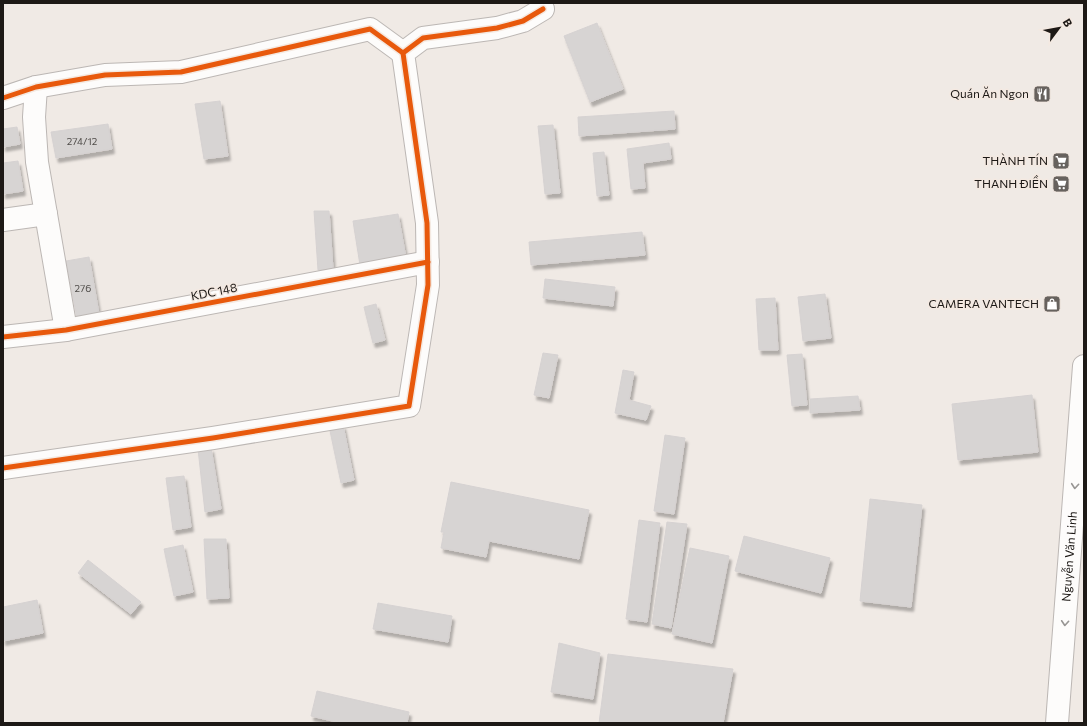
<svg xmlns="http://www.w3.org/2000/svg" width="1087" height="726" viewBox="0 0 1087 726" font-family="Commissioner,sans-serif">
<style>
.building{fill:#d7d4d3;stroke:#d6d2d2;filter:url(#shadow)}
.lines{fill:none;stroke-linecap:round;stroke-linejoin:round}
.minor-casing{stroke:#bcb7b4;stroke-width:24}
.highway-casing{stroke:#bcb7b4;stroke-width:24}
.minor{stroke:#fdfcfb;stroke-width:22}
.highway{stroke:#fdfcfb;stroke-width:22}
.cycleway-casing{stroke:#f4e9e1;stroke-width:8}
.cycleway{stroke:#e8590c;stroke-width:5}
.oneway{stroke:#989694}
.labels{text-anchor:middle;stroke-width:3;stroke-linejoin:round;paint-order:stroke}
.number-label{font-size:10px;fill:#4e4b48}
.poi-label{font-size:12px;fill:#1d1916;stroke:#f4e9e1;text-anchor:end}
.street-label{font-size:12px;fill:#1d1916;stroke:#f4e9e1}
</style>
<defs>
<filter id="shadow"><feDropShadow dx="2.5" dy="4.5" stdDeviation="1" flood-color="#0004"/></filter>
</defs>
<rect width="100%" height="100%" fill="#f0eae5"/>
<!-- building -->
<g class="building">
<polygon points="597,23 623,89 590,102 564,36"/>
<polygon points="220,101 228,156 204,159 195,104"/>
<polygon points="674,111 675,129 579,136 578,117"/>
<polygon points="108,124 112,149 56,158 51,132"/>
<polygon points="553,125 560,193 545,194 538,126"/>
<polygon points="17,127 20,144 3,147 3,129"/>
<polygon points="669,143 671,159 643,163 645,188 631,189 627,149"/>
<polygon points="604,152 609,195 597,196 593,153"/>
<polygon points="18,161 23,191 3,194 3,163"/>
<polygon points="314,211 329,211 333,269 318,270"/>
<polygon points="398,214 406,258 360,265 353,221"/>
<polygon points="642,232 645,255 531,265 529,242"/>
<polygon points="89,257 99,314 77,318 66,261"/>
<polygon points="545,279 615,287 613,306 543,298"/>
<polygon points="825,294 831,338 803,341 798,297"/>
<polygon points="775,298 778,350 759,350 756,299"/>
<polygon points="376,304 385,340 373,343 364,307"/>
<polygon points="543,353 558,355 549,398 534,395"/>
<polygon points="802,354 807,405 792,406 787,355"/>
<polygon points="623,370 634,372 629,400 651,406 646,420 615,413"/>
<polygon points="1032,395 1038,452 958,460 952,404"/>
<polygon points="858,396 860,410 810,413 810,399"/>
<polygon points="343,425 354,480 341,483 329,426"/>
<polygon points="665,435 685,438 674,514 654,511"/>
<polygon points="211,448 221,509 205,512 198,449"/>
<polygon points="184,476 191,527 173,530 166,478"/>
<polygon points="451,482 589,510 579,559 489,541 486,557 441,548 444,532 441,532"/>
<polygon points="870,499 922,505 911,607 860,601"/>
<polygon points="639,520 660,523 647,622 626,619"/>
<polygon points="667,522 687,524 671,628 652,624"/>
<polygon points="744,536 830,558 821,593 735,571"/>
<polygon points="204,539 226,539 229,598 207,599"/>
<polygon points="183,545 193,592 174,596 164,549"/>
<polygon points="690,548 729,556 712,643 672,634"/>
<polygon points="88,560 141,602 131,614 78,573"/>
<polygon points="37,600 43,633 3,641 3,607"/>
<polygon points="378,603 452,616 448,642 373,629"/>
<polygon points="559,643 600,653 593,699 551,692"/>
<polygon points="608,654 733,669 723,723 599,723"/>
<polygon points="317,691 409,712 407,723 341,723 311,716"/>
</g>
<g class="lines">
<!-- minor casing -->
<g class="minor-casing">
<g id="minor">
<polyline points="36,87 34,117 37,162 66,330"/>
<polyline points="3,98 36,87 105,75 181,72 370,29 403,53"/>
<polyline points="3,220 46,214"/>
<polyline points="3,337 66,330 428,262"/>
<polyline points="3,468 213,438 409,406 428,285 427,223 403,53 423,38 497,28 523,21 543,9"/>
</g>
</g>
<!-- highway casing -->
<g class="highway-casing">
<g id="highway">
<path id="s1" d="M1057,723L1084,366"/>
</g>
</g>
<!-- minor -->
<use href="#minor" class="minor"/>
<!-- highway -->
<use href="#highway" class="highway"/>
<!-- cycleway casing -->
<g class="cycleway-casing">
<g id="cycleway">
<polyline points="3,98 36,87 105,75 181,72 370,29 403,53"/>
<polyline points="3,337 66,330 428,262"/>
<polyline points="3,468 213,438 409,406 428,285 427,223 403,53 423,38 497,28 523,21 543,9"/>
</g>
</g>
<!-- cycleway -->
<use href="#cycleway" class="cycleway"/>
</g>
<!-- one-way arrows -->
<defs><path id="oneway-chevron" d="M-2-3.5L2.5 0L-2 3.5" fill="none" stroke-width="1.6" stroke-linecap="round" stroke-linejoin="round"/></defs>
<g class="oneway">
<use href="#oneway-chevron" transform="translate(1075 486) rotate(95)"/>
<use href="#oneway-chevron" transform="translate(1065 623) rotate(94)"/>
</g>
<!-- icons -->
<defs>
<g id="restaurant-square" transform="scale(0.9)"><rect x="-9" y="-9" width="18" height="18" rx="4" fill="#67625e" stroke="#f4e9e1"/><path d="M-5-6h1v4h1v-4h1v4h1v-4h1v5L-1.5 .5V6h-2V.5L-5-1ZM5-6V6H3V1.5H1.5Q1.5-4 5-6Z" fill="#fff"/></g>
<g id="supermarket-square" transform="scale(0.9)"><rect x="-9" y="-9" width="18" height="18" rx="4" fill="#67625e" stroke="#f4e9e1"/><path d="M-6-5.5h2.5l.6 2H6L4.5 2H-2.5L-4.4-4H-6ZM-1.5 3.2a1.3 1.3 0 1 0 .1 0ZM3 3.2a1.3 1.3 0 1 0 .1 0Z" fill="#fff"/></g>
<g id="shop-square" transform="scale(0.9)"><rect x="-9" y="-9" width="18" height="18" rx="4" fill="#67625e" stroke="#f4e9e1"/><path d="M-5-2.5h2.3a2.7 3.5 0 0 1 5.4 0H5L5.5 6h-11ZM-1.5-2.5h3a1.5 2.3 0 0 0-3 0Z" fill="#fff"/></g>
</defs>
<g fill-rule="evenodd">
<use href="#restaurant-square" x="1042" y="94"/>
<use href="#supermarket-square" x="1061" y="161"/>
<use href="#supermarket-square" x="1061" y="184"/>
<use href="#shop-square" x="1052" y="304"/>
</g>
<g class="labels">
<!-- number labels -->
<g class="number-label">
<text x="82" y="145">274/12</text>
<text x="83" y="292">276</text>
</g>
<!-- poi labels -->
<g class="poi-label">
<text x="1029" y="98">Quán Ăn Ngon</text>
<text x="1048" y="165">THÀNH TÍN</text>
<text x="1048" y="188">THANH ĐIỀN</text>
<text x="1039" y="308">CAMERA VANTECH</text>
</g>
<!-- street labels -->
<g class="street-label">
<text transform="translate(214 292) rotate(-11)" y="4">KDC 148</text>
<text dy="4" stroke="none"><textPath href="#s1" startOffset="167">Nguyễn Văn Linh</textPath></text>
</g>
</g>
<!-- border -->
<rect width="1087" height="726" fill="none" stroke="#1d1916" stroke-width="8"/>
<!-- north arrow -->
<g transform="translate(1059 28) rotate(58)" stroke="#f4e9e1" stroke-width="3" paint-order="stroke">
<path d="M0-3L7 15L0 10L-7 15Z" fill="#1d1916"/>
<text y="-6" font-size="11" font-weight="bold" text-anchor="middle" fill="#1d1916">B</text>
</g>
</svg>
